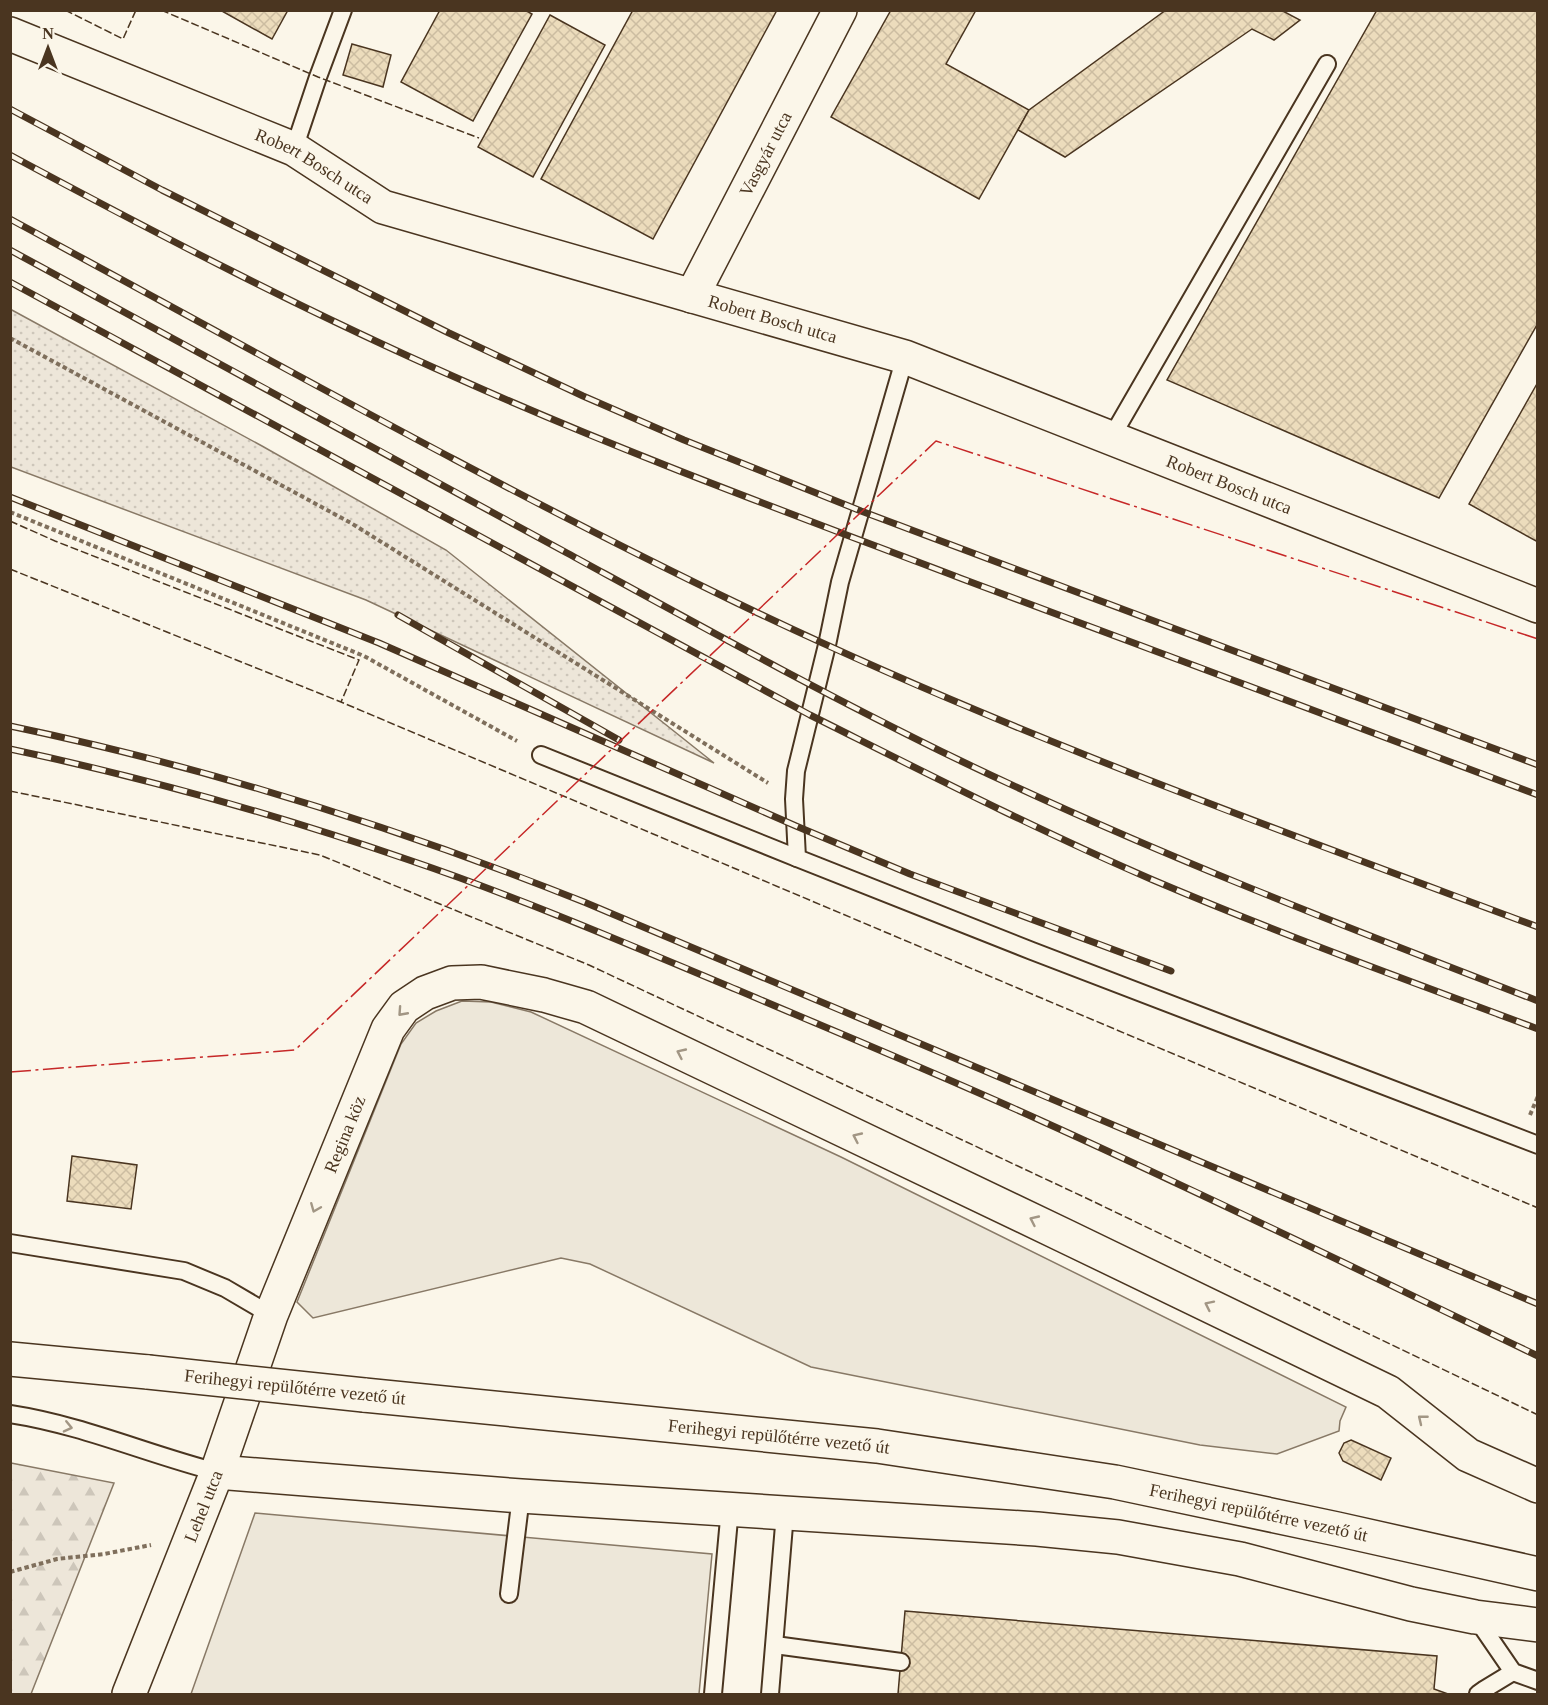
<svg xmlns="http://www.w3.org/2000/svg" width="1548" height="1705" viewBox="0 0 1548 1705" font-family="'Times New Roman',serif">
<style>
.grass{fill:url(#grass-dots);stroke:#887966;stroke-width:1.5}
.forest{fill:url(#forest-firs);stroke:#887966;stroke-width:1.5}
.parking{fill:#ede7d9;stroke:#887966;stroke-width:1.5}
.building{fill:url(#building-cross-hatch);stroke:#4a3520;stroke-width:1.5}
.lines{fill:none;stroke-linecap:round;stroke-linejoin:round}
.service-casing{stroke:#4a3520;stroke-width:20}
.minor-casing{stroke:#4a3520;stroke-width:36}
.primary-casing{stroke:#4a3520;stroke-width:36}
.path{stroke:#7f6f5c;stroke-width:4;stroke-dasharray:4.5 3;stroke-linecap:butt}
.service{stroke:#fbf6e9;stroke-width:16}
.minor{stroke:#fbf6e9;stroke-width:33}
.primary{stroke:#fbf6e9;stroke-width:33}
.rail-casing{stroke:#4a3520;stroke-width:7}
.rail{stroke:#fbf6e9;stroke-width:4.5;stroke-dasharray:14;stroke-linecap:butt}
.primary-bridge-casing{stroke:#4a3520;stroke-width:36;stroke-linecap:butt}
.primary-bridge{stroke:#fbf6e9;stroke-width:33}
.fence{stroke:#4a3520;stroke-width:1.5;stroke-dasharray:8 3;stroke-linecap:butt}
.power{stroke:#c62828;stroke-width:1.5;stroke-dasharray:21 4.5 3 4.5;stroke-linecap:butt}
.oneway{stroke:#a29684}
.labels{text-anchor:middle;stroke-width:4.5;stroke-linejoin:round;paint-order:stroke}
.street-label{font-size:18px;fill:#4a3520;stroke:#fbf6e9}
</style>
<defs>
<pattern id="grass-dots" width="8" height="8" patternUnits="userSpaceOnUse" patternTransform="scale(1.5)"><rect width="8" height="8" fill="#ede6d9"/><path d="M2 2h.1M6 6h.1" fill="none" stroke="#cdc6ba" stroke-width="1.8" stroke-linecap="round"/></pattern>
<pattern id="forest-firs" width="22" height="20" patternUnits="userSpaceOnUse" patternTransform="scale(1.5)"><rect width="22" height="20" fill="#ede6d9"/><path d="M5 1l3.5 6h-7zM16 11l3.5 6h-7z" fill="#cdc6ba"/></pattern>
<pattern id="building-cross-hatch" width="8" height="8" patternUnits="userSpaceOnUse" patternTransform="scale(1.5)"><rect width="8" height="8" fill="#ecdcbc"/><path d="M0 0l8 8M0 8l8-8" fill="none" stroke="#ccbda1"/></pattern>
</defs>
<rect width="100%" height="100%" fill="#fbf6e9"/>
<!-- grass -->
<polygon class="grass" points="10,309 262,446 446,550 714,763 366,600 11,467"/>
<!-- forest -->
<polygon class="forest" points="11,1463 114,1483 31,1694 11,1694"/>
<!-- parking -->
<g class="parking">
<polygon points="462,1001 491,1002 531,1012 841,1157 1346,1407 1340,1421 1339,1431 1277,1454 1200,1445 811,1367 590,1264 561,1258 313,1318 297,1302 401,1044 416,1023 436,1011"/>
<polygon points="255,1513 712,1554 699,1694 191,1694"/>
</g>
<!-- building -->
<g class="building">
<polygon points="220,10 288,10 272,39"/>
<polygon points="440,10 525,10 532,14 473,121 401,82"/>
<polygon points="633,10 777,10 653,239 541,179"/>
<polygon points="891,10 976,10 946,64 1029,110 979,199 831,117"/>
<polygon points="1166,10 1281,10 1300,20 1274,40 1252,29 1065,157 1018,130 1029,110"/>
<polygon points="1377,10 1538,10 1538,323 1439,498 1167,380"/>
<polygon points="550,15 605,45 533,177 478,147"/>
<polygon points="352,44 391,55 383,87 343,75"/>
<polygon points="1538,382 1538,542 1469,504"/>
<polygon points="72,1156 137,1165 131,1209 67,1201"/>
<polygon points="1351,1440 1391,1458 1381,1480 1343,1461 1339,1453 1344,1443"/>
<polygon points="905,1611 1437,1656 1434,1689 1448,1694 898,1694"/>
</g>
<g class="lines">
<!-- service casing -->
<g class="service-casing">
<g id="service">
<polyline points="294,149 318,77 343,10"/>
<polyline points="905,357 840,582 827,645 796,771 794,799 797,858 1032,951 1538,1145"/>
<polyline points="1111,438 1327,64"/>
<polyline points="541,755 797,858"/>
<polyline points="10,1243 184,1271 225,1288 271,1315"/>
<path d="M10,1414C82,1425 147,1454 217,1472"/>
<polyline points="509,1594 521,1496"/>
<polyline points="1476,1618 1513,1672 1538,1681"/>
<polyline points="775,1645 901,1662"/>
<polyline points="713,1694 730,1508"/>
<polyline points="770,1694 785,1513"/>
<polyline points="1478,1694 1485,1689 1513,1672"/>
</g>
</g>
<!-- minor casing -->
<g class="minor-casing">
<g id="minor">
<path id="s1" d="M10,34L294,149L383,207L905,357L1538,606"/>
<path id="s2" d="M692,296L840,10"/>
<polyline points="217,1472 521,1496 1037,1529 1118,1537 1240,1559 1411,1604 1475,1617 1538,1625"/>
<path id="s3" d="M129,1694L217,1472L271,1315L388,1029L404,1007L425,993L452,983L481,982L544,995L586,1007L1065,1236L1388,1392L1468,1455L1538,1486"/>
</g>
</g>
<!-- primary casing -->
<g class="primary-casing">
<g id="primary">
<polyline points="10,1359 148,1372"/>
<path id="s4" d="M364,1395L877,1446L1115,1482L1337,1529L1538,1574"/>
</g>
</g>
<!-- path -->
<g class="path">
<polyline points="10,338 351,523 768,783"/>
<polyline points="10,512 364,656 517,741"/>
<polyline points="1530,1115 1538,1096"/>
<polyline points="10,1572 57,1559 104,1554 151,1545"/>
</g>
<!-- service -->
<use href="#service" class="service"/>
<!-- minor -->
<use href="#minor" class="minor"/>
<!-- primary -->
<use href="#primary" class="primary"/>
<!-- rail casing -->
<g class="rail-casing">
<g id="rail">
<polyline points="10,109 162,190 449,333 583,396 684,440 861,511 1538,765"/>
<path d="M10,155C157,234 305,311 457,378C622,452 792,514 960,578C1153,650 1345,722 1538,795"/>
<path d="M10,219C251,349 490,484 737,603C996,728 1268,826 1538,927"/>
<path d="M10,250C196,351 382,452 567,553C697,624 827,696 961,761C1149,851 1343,926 1538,1001"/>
<path d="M10,282L810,715C924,772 1037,830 1153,880C1280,934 1409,981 1538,1029"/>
<polyline points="10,497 379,643 796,826 910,874 1171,971"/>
<polyline points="398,615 619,740"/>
<path d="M10,726C207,767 398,828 584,902L1538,1304"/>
<path d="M10,749C146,778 278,815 409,860C521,898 630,945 740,991C841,1034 943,1076 1044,1122C1210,1197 1373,1277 1538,1356"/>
</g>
</g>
<!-- rail -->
<use href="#rail" class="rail"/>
<!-- primary-bridge casing -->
<g class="primary-bridge-casing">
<polyline id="primary-bridge" points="148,1372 364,1395"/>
</g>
<!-- primary-bridge -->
<use href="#primary-bridge" class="primary-bridge"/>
<!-- fence -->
<g class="fence">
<polyline points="65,10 123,39 136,10"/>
<polyline points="161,10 318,77 479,138"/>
<polyline points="10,521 55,541 359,660 341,702"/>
<polyline points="10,569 341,702 1538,1208"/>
<polyline points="10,791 320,855 589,965 1086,1198 1538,1415"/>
</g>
<!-- power -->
<polyline class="power" points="10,1072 295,1050 936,441 1538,639"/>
</g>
<!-- one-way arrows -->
<defs><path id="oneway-chevron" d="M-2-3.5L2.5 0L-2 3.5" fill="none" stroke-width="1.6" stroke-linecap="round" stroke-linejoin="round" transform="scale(1.5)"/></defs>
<g class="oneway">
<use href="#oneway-chevron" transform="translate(402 1012) rotate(132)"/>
<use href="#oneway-chevron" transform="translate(681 1053) rotate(-155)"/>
<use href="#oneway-chevron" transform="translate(857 1137) rotate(-155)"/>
<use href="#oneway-chevron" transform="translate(315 1208) rotate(112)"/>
<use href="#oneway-chevron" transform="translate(1034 1220) rotate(-155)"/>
<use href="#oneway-chevron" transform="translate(1209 1305) rotate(-154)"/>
<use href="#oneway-chevron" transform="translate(1422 1419) rotate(-141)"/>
<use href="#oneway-chevron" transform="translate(68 1427) rotate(13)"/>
</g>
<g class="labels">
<!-- street labels -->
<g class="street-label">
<text dy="6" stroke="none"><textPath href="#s2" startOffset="160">Vasgyár utca</textPath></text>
<text dy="6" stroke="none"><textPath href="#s1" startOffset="332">Robert Bosch utca</textPath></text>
<text dy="6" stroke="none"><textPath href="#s1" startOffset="818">Robert Bosch utca</textPath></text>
<text dy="6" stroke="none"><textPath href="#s1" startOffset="1304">Robert Bosch utca</textPath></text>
<text dy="6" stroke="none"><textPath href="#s3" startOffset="600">Regina köz</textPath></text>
<text transform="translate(295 1387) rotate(6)" y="6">Ferihegyi repülőtérre vezető út</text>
<text dy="6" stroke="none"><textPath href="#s4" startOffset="417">Ferihegyi repülőtérre vezető út</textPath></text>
<text dy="6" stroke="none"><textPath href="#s3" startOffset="202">Lehel utca</textPath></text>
<text dy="6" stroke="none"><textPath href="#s4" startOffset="903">Ferihegyi repülőtérre vezető út</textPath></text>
</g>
</g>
<!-- border -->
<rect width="1548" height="1705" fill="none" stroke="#4a3520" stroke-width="24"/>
<!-- north arrow -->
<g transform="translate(48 48)" stroke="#fbf6e9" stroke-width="4.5" paint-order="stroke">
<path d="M0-4.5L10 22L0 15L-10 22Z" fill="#4a3520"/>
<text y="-9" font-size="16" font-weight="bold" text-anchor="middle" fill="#4a3520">N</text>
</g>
</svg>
